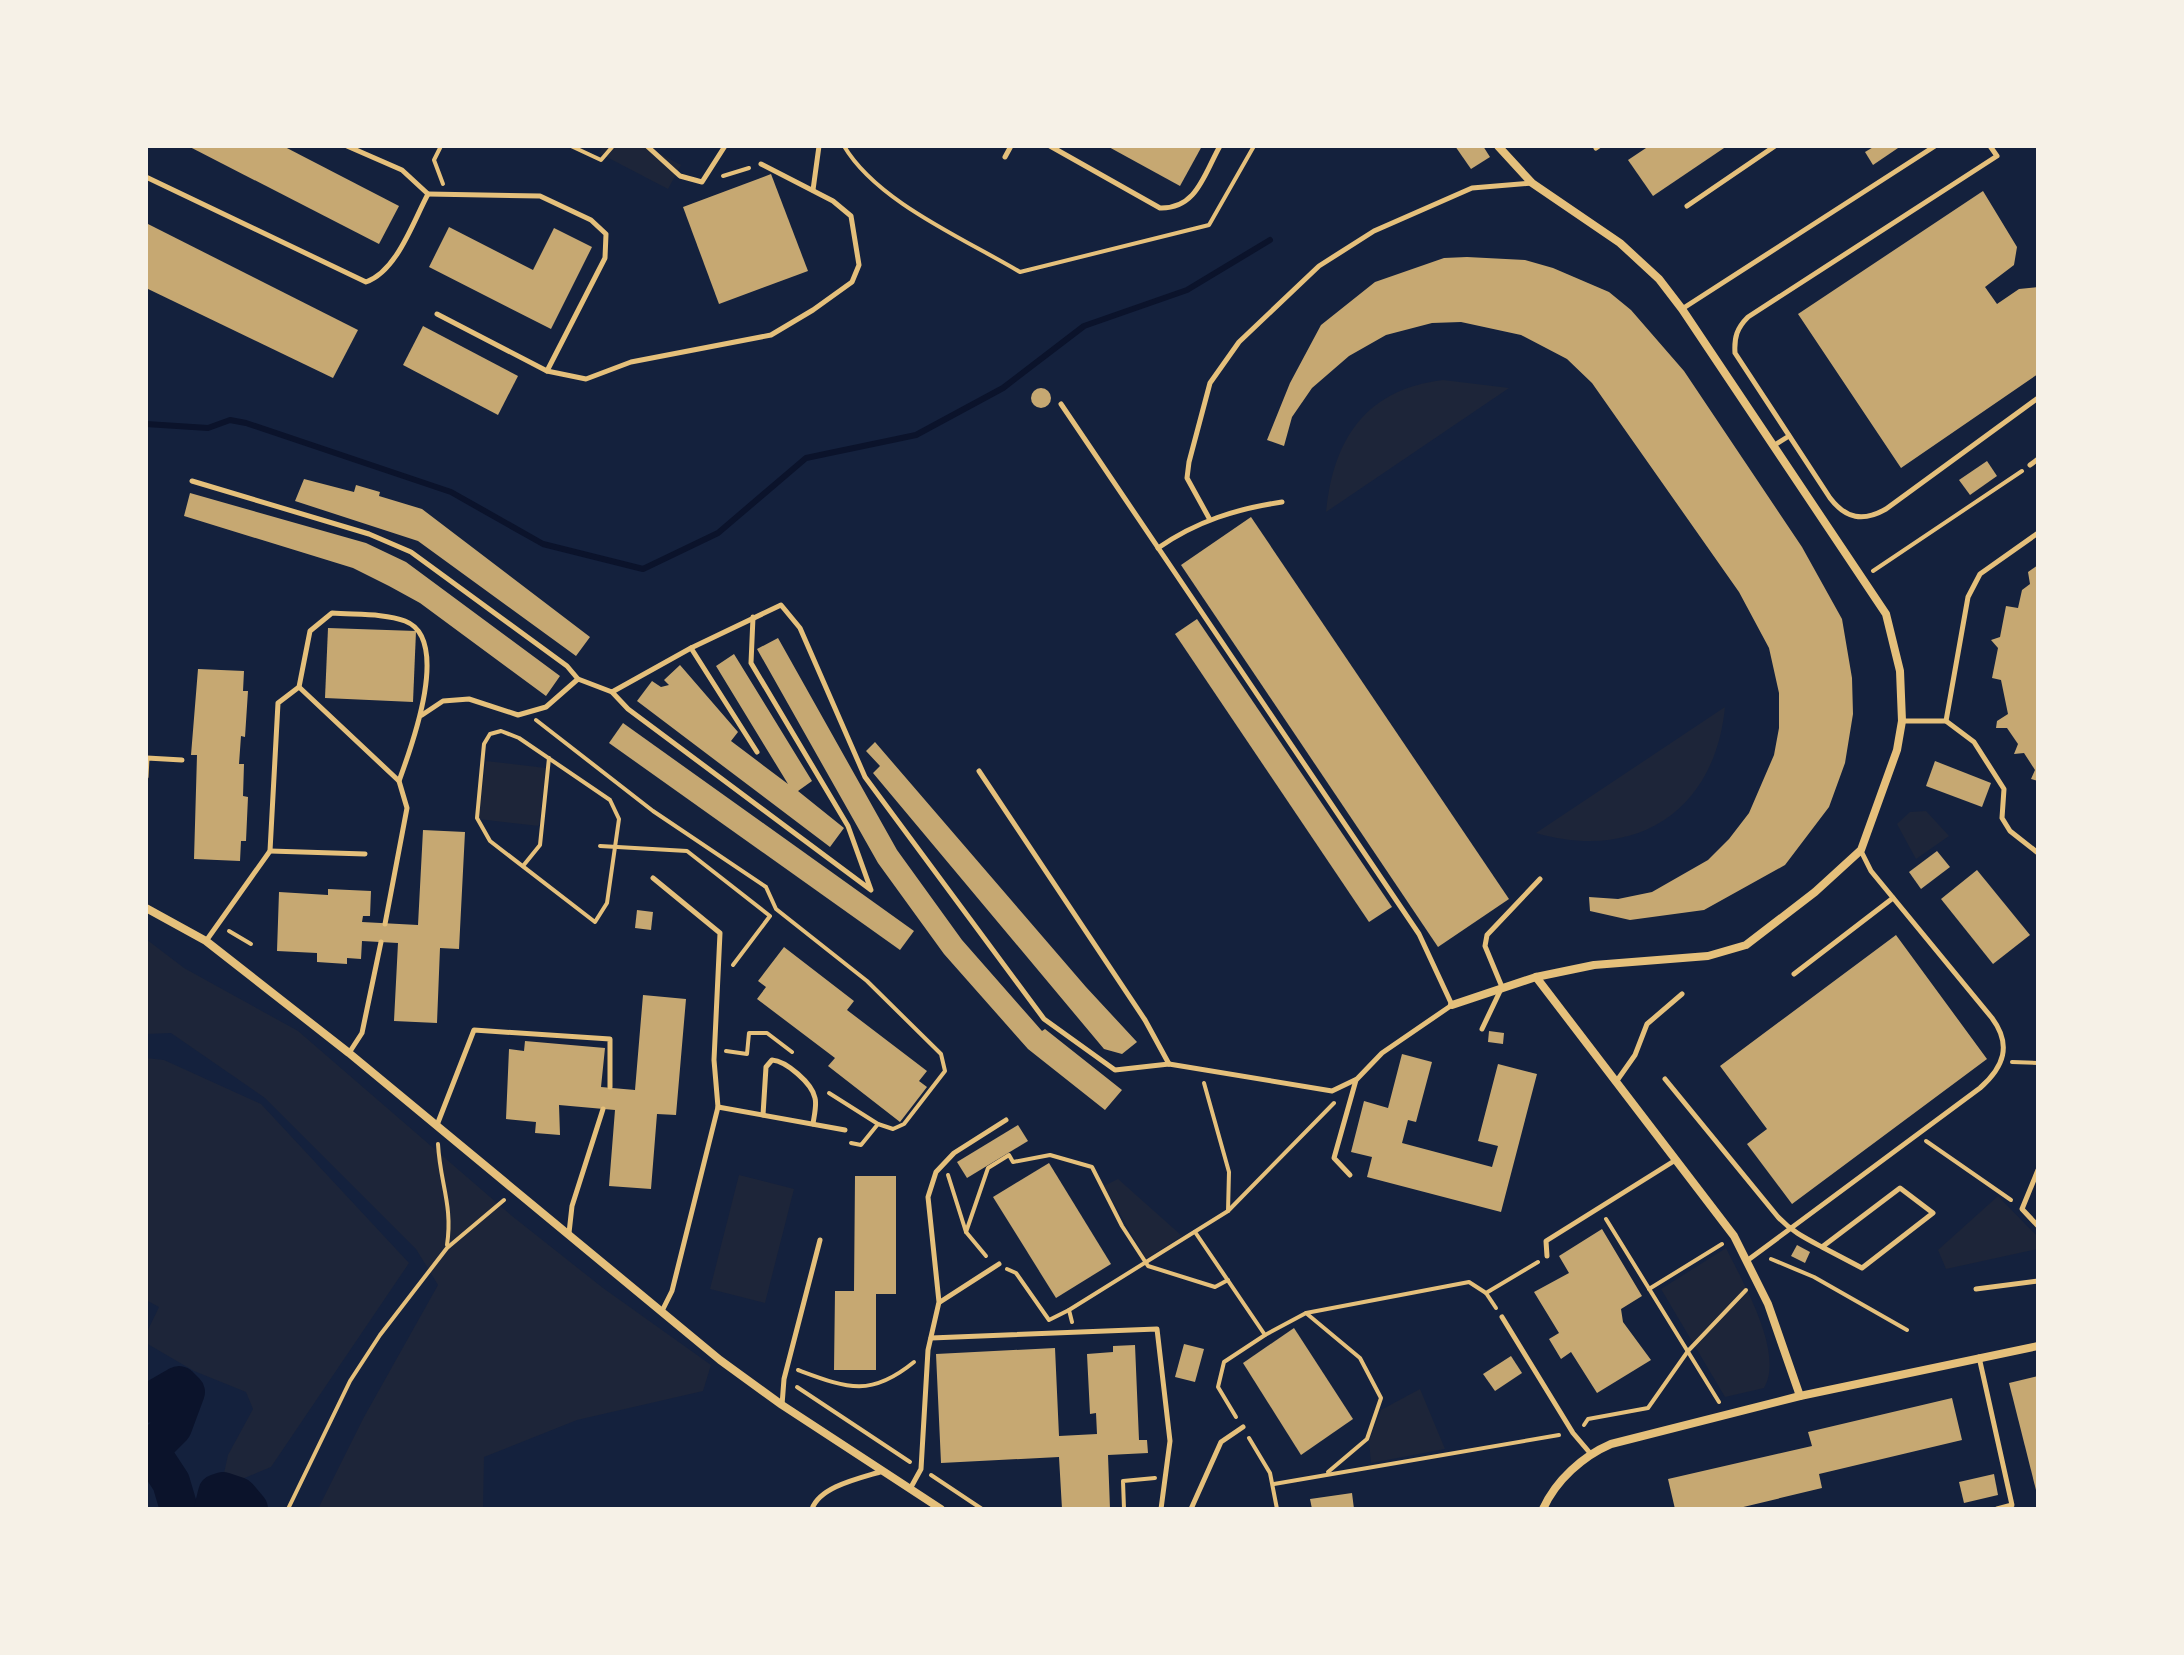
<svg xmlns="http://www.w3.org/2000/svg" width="2184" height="1655" viewBox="0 0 2184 1655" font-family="'DM Sans',sans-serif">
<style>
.green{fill:#1d2539}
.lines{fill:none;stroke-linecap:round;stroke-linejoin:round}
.stream{stroke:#0b132b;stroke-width:6}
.river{stroke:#0b132b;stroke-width:38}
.building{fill:#c6a872}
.path{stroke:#e5c07b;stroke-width:4}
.service{stroke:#e5c07b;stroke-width:5}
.minor{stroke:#e5c07b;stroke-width:8}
</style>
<rect width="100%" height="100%" fill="#14213d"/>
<!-- green -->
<g class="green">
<polygon points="603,146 645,146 681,165 668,189 599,153"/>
<path d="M1443,380L1509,388L1326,512C1333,438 1367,389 1443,380Z"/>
<path d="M1725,707C1715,811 1636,862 1536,833Z"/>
<polygon points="486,761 546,768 539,826 478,819"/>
<polygon points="1926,811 1949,836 1916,859 1897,824 1910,812"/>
<polygon points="146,939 184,968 298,1031 512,1216 603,1288 711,1365 703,1391 577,1420 484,1457 483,1509 318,1509 364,1417 438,1285 416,1249 265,1098 171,1033 146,1034"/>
<polygon points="146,1058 164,1060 261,1104 409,1263 271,1467 242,1479 236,1489 221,1487 228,1455 253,1409 246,1392 194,1371 146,1343 146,1334 159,1307 146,1300"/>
<polygon points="739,1175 794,1189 765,1303 710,1289"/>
<polygon points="1118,1179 1182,1236 1146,1259 1104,1186"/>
<polygon points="1998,1196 2038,1237 2038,1249 1946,1269 1938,1250"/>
<path d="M1726,1248C1742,1281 1785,1353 1764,1388L1725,1397L1661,1289Z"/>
<polygon points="1420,1389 1445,1449 1371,1463 1369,1441 1381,1410"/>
</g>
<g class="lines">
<!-- stream -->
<polyline class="stream" points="146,424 208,428 230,420 246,423 451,492 543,544 643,569 718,533 806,458 916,435 1003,388 1084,326 1187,290 1270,240"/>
<!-- river -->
<g class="river">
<polyline points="146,1404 179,1385 186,1392 173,1427 150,1450 171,1482 179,1509"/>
<polyline points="213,1509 217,1493 223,1491 238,1496 249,1509"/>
</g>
</g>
<!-- building -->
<g class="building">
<polygon points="188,146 283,146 399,206 379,244"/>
<polygon points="1107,146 1202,146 1180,186"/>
<polygon points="1455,146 1483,146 1490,157 1471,169"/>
<polygon points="1649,146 1727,146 1653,196 1628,160"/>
<polygon points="1875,146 1901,146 1873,165 1865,152"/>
<polygon points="771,174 808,271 719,304 683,207"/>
<polygon points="1983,191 2017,247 2014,265 1985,287 1997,304 2019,289 2038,287 2038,374 1901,468 1798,314"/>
<polygon points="146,223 358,330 333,378 146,288"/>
<polygon points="449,227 533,270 554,228 592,247 551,329 429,267"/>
<polygon points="1467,257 1525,260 1553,268 1609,292 1631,310 1684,371 1802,547 1842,619 1852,678 1853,714 1845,763 1829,807 1785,865 1704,910 1630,920 1590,911 1589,897 1618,899 1652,892 1708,860 1729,839 1749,813 1774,755 1779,728 1779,693 1769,648 1739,592 1592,383 1567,359 1521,335 1461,322 1432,323 1386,335 1349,356 1312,388 1292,417 1284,446 1267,440 1290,383 1321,325 1375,282 1444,258"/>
<polygon points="423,326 518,376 498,415 403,365"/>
<circle cx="1041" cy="398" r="10"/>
<polygon points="1987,461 1997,476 1970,495 1959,480"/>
<polygon points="304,479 354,492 356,485 380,492 379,496 422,509 590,637 576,656 418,541 295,501"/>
<polygon points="190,493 366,543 406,562 560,676 546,696 420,603 389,586 353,568 184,516"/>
<polygon points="1251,517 1509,899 1438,947 1181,565"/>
<polygon points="2038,565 2038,781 2031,779 2035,770 2024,753 2014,754 2018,744 2007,728 1996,728 1997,721 2008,714 2001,680 1992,678 1998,648 1991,640 2000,637 2006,606 2018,608 2022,590 2030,584 2028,572"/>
<polygon points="1197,619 1392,907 1369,922 1175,634"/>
<polygon points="328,628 416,631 413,702 325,698"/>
<polygon points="778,638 897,850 962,940 1042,1031 1045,1029 1122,1090 1105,1110 1028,1049 944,954 878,863 757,649"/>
<polygon points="734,654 812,781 798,791 844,828 830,847 637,701 652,681 661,687 669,685 664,680 680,665 738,732 731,741 788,784 716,666"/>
<polygon points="198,669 244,671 243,691 248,691 245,737 241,736 239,764 244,764 243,796 248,797 246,841 241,841 240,861 194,859 197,755 191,755"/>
<polygon points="623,723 914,931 900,950 609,743"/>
<polygon points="875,742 1086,987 1137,1042 1122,1054 1104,1049 873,773 880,766 866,751"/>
<polygon points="1935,761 1991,783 1982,807 1926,786"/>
<polygon points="423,830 465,832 459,949 440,948 437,1023 394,1021 398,943 362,941 361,959 347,958 347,964 317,962 317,953 277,951 279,892 328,895 328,889 371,891 370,916 363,916 362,922 418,925"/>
<polygon points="1937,851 1950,867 1921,889 1909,872"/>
<polygon points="1977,870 2030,935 1993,964 1941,899"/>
<polygon points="637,910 653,912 651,930 635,928"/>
<polygon points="1896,935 1987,1059 1792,1204 1747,1144 1767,1129 1720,1066"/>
<polygon points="784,947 854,1001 847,1010 927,1071 919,1081 927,1087 900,1122 828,1066 835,1058 757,999 766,987 758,981"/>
<polygon points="643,995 686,999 676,1115 657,1114 651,1189 609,1186 615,1110 559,1105 560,1135 535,1133 536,1122 506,1119 509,1049 524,1051 525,1041 605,1048 601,1087 635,1090"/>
<polygon points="1489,1031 1504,1033 1503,1044 1488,1042"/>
<polygon points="1402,1054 1432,1062 1416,1122 1408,1120 1402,1143 1492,1167 1498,1146 1478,1141 1498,1064 1537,1074 1501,1212 1367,1177 1372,1157 1351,1152 1364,1101 1388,1108"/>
<polygon points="1018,1125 1028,1141 967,1178 957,1162"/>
<polygon points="1049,1163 1111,1264 1056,1298 993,1197"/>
<polygon points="855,1176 896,1176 896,1294 876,1294 876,1370 834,1370 835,1291 854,1291"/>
<polygon points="1602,1229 1642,1296 1621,1309 1623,1322 1651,1360 1597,1393 1571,1352 1561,1359 1549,1339 1559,1333 1534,1292 1569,1273 1559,1256"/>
<polygon points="1797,1245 1810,1252 1805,1263 1791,1256"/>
<polygon points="1294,1328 1353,1419 1301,1455 1243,1363"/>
<polygon points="1184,1344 1204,1349 1195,1382 1175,1377"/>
<polygon points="1135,1345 1139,1440 1147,1440 1148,1453 1108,1455 1110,1509 1062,1509 1059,1457 941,1463 936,1354 1055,1348 1059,1436 1097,1434 1096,1413 1090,1414 1087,1354 1113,1352 1113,1346"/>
<polygon points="1511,1356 1522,1373 1495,1391 1483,1374"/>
<polygon points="2038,1376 2038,1494 2037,1494 2009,1383"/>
<polygon points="1952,1398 1962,1440 1819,1474 1822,1488 1735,1509 1675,1509 1668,1479 1812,1446 1808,1432"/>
<polygon points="1994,1474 1998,1495 1964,1503 1959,1482"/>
<polygon points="1352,1493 1354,1509 1312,1509 1310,1499"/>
</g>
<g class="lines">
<!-- path -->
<g class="path">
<polyline points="441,146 434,160 443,184"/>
<polyline points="571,146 601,160 613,146"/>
<path d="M844,146C877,202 965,239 1020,272L1209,225L1254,146"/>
<polyline points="723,176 749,168"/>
<polyline points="1873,571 2022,471"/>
<polyline points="536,720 653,811 766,887 776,909 867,981 941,1054 945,1071 904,1124 893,1129 878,1124"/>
<polygon points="501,731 519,738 610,800 619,819 607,903 595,922 490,841 477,818 484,744 490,734"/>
<polyline points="600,846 687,851 770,916 733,965"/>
<polyline points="523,866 540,845 549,758"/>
<polyline points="229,931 251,944"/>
<polyline points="726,1051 747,1054 749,1033 767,1033 792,1052"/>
<polyline points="2012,1062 2038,1063"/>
<polyline points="1204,1083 1229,1172 1228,1211"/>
<polyline points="829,1093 878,1124 861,1145 851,1143"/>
<polyline points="1926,1141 2011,1200"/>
<path d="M438,1144C440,1183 453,1205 447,1245"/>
<polyline points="948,1175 966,1232 986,1256"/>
<polyline points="1606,1219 1719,1402"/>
<polyline points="966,1232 988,1168 1009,1155 1013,1162 1050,1155 1092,1167 1122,1226 1148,1266 1215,1287 1228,1280"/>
<polyline points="1195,1232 1265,1335 1306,1313 1469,1282 1486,1293 1538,1262"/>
<polyline points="1771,1259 1814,1277 1907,1330"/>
<polyline points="1007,1269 1016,1273 1049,1320 1069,1310"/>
<polyline points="1649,1289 1722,1244"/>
<polyline points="1486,1293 1496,1308"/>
<polyline points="1306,1313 1360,1358 1381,1398 1367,1439 1328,1472"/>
<polyline points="1072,1322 1069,1310 1228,1211 1334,1103"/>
<path d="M798,1370C847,1388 870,1398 914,1362"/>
<polyline points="797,1387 910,1462"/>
<polyline points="1236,1417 1218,1387 1224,1362 1265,1335"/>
<polyline points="1584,1425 1588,1419 1648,1408 1688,1351 1746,1290"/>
<polyline points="1249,1438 1270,1473 1277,1509"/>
<polyline points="931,1475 982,1509"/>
<polyline points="1274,1484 1559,1435"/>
<polyline points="288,1509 350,1381 380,1335 447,1248 504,1200"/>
<polyline points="1124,1509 1123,1481 1155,1478"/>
</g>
<!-- service -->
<g class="service">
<polyline points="647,146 680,176 702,182 725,146"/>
<path d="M1050,146L1160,208C1197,209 1204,174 1220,146"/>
<path d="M1990,146L1997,156L1748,317C1737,328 1734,337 1735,353L1830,498C1846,519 1863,522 1886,509L2038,398"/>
<polyline points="1596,148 1599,146"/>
<polyline points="1005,157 1011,146"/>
<path d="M146,177L366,282C397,271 413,222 428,194L402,170L347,146"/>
<polyline points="813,190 819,146"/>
<polyline points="428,194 540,196 591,220 606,234 605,258 547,371"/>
<polyline points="1687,206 1775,146"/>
<polyline points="1682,309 1935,146"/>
<polyline points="437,314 547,371 586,379 631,362 771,335 813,310 852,282 859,265 851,216 833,201 761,164"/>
<polyline points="1773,446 1789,436"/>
<polyline points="2030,465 2038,459"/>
<polyline points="192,481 369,534 411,552 567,666 578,679"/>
<polyline points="1209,518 1187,478 1189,462 1210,383 1239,342 1319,266 1374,231 1472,188 1532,183"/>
<path d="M1158,548C1197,521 1236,509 1282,502"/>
<polyline points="691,648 757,752"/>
<polyline points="299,687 399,781 407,808 385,924"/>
<polyline points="612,692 628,709 871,890 848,826 751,663 753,617"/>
<polyline points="422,715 443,701 469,699 518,715 546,707 578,679 612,692 691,648 781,605 800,628 865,777 1044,1019 1115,1070 1169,1064 1332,1091 1357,1079 1382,1053 1452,1005 1419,934 1061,404"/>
<polyline points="1902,721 1946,721 1974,742 2004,789 2002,818 2010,831 2038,853"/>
<polyline points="1946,721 1968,597 1980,574 2038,533"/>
<polyline points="979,771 1145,1020 1169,1064"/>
<polyline points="146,777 147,758 182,760"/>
<polyline points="270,851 365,854"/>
<polyline points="653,878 720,933 714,1060 718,1107 672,1291 662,1311"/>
<path d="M206,941L270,851L278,703L299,687L310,631L332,613C354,615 384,613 405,621C452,639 411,748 399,781"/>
<polyline points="1794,974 1893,898"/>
<polyline points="1482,1029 1502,987 1485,946 1487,935 1540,879"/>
<polyline points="349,1053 362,1033 381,942"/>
<path d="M1665,1079L1778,1217C1791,1231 1805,1238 1822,1247L1900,1188L1933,1213L1862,1268L1822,1247"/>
<polyline points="1616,1082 1635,1055 1647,1024 1682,994"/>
<polyline points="718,1107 845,1130"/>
<path d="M763,1115L766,1067L772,1060C786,1061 812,1083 815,1098C817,1105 814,1116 813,1124"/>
<polyline points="437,1125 474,1030 610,1039 610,1087"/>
<polyline points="2038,1170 2022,1209 2038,1226"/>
<polyline points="1350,1175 1334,1158 1356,1080"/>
<polyline points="569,1233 572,1206 603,1109"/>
<polyline points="1547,1256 1546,1241 1674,1161"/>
<path d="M1748,1260L1980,1088C2004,1067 2012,1045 1992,1018L1871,871L1861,851"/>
<polyline points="1976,1289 2038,1281"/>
<polyline points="940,1302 999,1264"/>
<polyline points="1502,1317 1573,1433 1590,1453"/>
<polyline points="931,1338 1157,1329 1170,1441 1161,1509"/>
<polyline points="1979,1357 2012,1505 1997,1509"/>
<polyline points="782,1405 784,1379 820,1240"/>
<polyline points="910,1489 921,1469 928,1350 939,1302 928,1197 936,1172 954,1153 1006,1120"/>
<path d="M812,1509C820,1486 861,1478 883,1471"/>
<polyline points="1191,1509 1221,1442 1243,1427"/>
</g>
<!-- minor -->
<g class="minor">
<polyline points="146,908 206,941 349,1053 720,1360 782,1405 941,1509"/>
<polyline points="1536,977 1734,1236 1768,1304 1800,1396"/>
<polyline points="1452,1005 1536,977 1594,965 1708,956 1746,945 1815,892 1861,850 1897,750 1902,721 1900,671 1886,614 1682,309 1659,279 1620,243 1532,183 1498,146"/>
<path d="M1543,1509C1556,1480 1583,1456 1611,1444L1800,1396L2038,1346"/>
</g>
</g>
<!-- border -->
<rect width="2184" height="1655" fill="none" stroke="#f6f1e7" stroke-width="296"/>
</svg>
